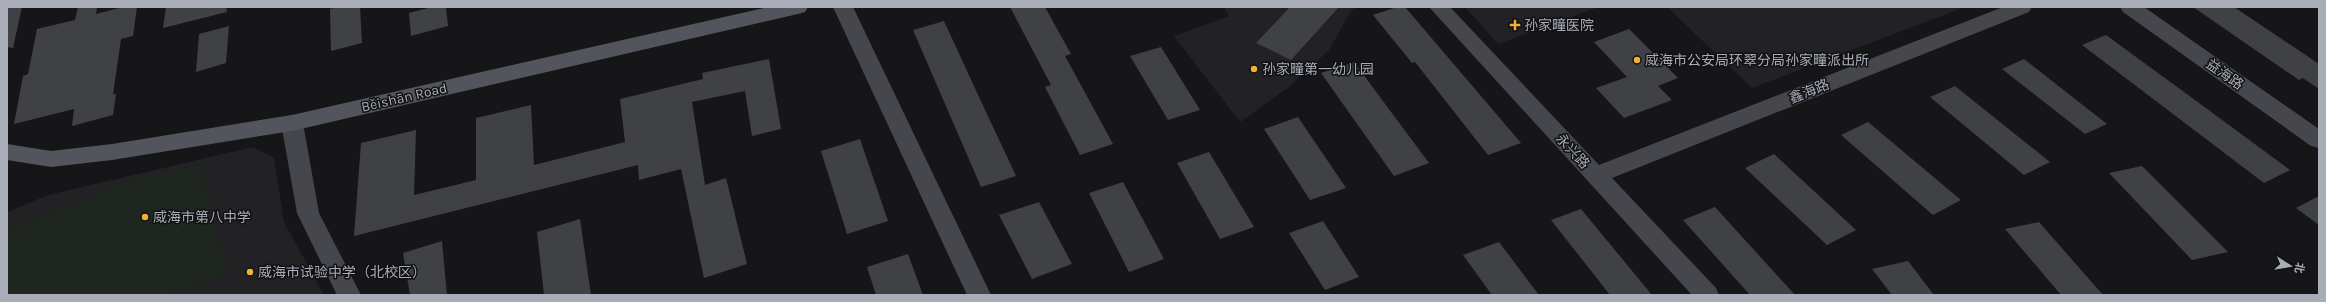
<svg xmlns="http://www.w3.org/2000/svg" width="2326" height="302" viewBox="0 0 2326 302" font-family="Karla,'Noto Sans SC',sans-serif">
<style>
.built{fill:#222225}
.green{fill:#1e261f}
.building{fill:#404145}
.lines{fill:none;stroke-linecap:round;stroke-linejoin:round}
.secondary{fill:#45474d;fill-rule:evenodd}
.primary{fill:#53555c;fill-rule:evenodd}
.poi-dot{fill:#f2b134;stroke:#111113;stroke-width:1.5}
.labels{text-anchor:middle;stroke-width:3;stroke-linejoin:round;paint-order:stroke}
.poi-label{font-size:14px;fill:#a8adb8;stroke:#111113;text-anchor:start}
.street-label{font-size:14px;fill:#a8adb8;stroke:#111113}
</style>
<rect width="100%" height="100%" fill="#161618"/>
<!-- built -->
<g class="built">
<polygon points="1224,7 1356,7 1351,11 1329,50 1289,87 1240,122 1174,36 1229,16"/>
<polygon points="1465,7 1599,7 1498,44"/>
<polygon points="1667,7 1965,7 1752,88"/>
<polygon points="253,147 274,158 284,222 324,295 7,295 7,212 48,195"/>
</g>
<!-- green -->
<polygon class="green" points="198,165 228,271 171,295 7,295 7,231 129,181"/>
<!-- building -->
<g class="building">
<polygon points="7,7 22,7 13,48 7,47"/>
<polygon points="78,7 97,7 96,14 123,7 137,7 133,36 121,39 113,94 116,94 113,115 72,126 74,109 14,124 23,76 28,74 37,29 75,20"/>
<polygon points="166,7 226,7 227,12 163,28"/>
<polygon points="336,7 360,7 362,43 331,51 330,9"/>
<polygon points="432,7 446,7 448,26 411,36 409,13"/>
<polygon points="1010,7 1045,7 1071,54 1065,56 1113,144 1080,155 1045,87 1051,85"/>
<polygon points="1290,7 1339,7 1291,60 1256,43"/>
<polygon points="1397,7 1405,7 1521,143 1488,155 1415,62 1412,63 1373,15"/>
<polygon points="2193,7 2234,7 2319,64 2319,89 2303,78 2299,80"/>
<polygon points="944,21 979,97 1016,176 981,187 913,30"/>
<polygon points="229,26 226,63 196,72 199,34"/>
<polygon points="1629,29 1678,78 1658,86 1672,100 1624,118 1596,88 1627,77 1594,42"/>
<polygon points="2106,35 2195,100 2290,170 2264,183 2082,45"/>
<polygon points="1161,47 1200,110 1168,120 1130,56"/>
<polygon points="769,59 781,129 752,136 745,91 692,102 705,185 726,178 747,264 704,278 681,169 639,180 638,165 354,236 361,143 416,130 414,195 476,180 476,118 531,105 534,165 625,142 620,99 703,79 702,73"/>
<polygon points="2024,59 2107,124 2085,134 2002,69"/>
<polygon points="1354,62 1429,163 1394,176 1321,73"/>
<polygon points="1955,86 2050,162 2024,175 1930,97"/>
<polygon points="1298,117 1346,188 1310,200 1264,129"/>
<polygon points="1868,122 1961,200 1933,215 1841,135"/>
<polygon points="860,139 888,221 847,234 821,151"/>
<polygon points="1209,152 1254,227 1220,239 1177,163"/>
<polygon points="1774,154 1856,230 1827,245 1745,168"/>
<polygon points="2142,166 2228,252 2192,260 2109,173"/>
<polygon points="1123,182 1164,259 1129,272 1089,193"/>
<polygon points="2319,196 2319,225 2296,208"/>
<polygon points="1039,202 1072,264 1032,279 999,215"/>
<polygon points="1715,207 1795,295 1750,295 1683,220"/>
<polygon points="1581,209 1652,295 1610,295 1551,220"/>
<polygon points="580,219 591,295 544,295 537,232"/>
<polygon points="1323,221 1359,277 1325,290 1289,233"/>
<polygon points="2039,222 2103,295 2061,295 2005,229"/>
<polygon points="442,241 447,295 410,295 403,253"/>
<polygon points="1499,242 1539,295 1492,295 1463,255"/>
<polygon points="908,254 923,295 876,295 867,267"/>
<polygon points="1908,261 1934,295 1892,295 1872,269"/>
</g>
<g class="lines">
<!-- secondary -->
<g class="secondary">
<polygon points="833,7 853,7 991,295 967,295"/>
<polygon points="1429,7 1450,7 1599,165 2003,7 2032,7 2029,12 1612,178 1716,288 1719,295 1692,295"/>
<polygon points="2120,7 2144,7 2319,129 2319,148 2311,146 2123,12"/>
<polygon points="292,115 300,117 303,123 319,213 361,295 337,295 297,213 281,123 284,117"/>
</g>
<!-- primary -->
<polygon class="primary" points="768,7 808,7 805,12 798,14 292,131 112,160 51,167 7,160 7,144 51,151 112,144 292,115"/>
</g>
<!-- markers -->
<g class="poi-dot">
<path d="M1513 19h4v4h4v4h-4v4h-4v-4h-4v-4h4z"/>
<circle cx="1637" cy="60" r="4"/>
<circle cx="1254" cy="69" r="4"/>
<circle cx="145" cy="217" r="4"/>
<circle cx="250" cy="272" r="4"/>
</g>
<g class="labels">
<!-- poi labels -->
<g class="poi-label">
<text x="1524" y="30">孙家疃医院</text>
<text x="1645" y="65">威海市公安局环翠分局孙家疃派出所</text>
<text x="1262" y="74">孙家疃第一幼儿园</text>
<text x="153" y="222">威海市第八中学</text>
<text x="258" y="277">威海市试验中学（北校区）</text>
</g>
<!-- street labels -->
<g class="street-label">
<text transform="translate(2225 74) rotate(35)" y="5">益海路</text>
<text transform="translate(1809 91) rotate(-22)" y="5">鑫海路</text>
<text transform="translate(404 97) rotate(-13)" y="5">Běishān Road</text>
<text transform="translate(1573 151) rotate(47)" y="5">永兴路</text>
</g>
</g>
<!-- border -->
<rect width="2326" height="302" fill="none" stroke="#a8adb8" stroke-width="16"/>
<!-- north arrow -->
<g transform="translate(2290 266) rotate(102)" stroke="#111113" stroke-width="3" paint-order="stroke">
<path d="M0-3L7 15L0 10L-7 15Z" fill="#a8adb8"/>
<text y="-6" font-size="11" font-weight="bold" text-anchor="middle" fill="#a8adb8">北</text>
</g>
</svg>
